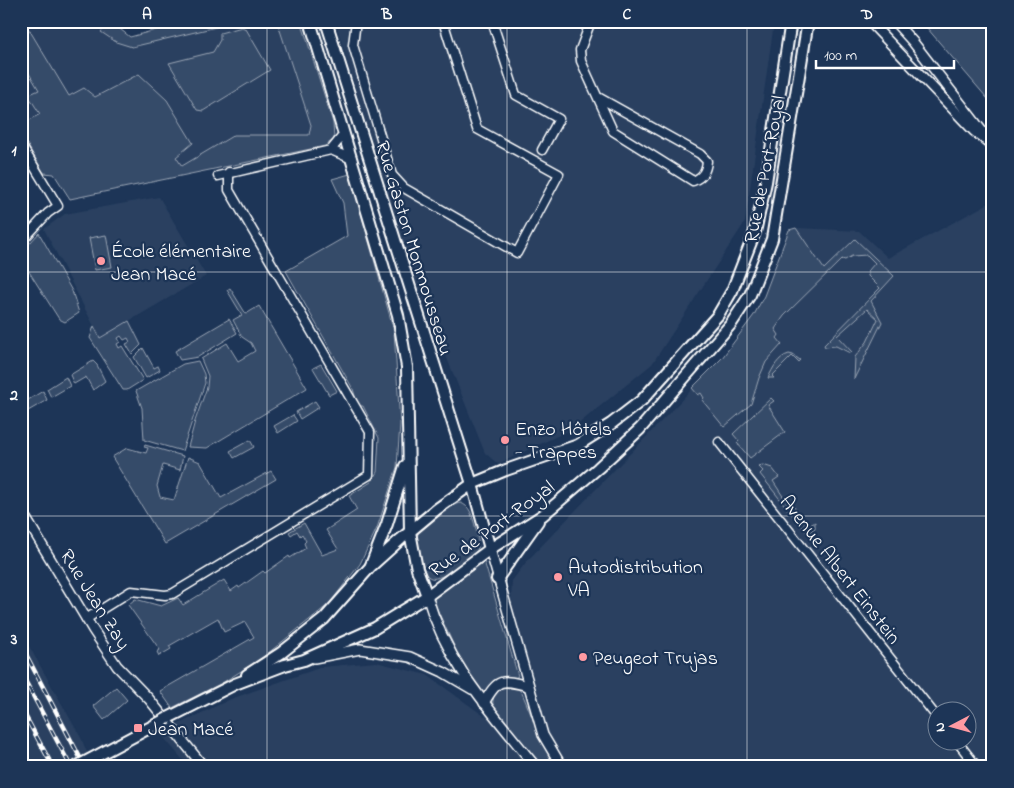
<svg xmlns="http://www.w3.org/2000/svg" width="1014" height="788" viewBox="0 0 1014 788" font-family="'Indie Flower',sans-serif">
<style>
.built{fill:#2a4161;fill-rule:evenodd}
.green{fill:#364b69;stroke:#9aa5b4}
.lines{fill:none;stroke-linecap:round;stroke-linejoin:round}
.minor-casing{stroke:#fff;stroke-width:11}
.tertiary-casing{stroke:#fff;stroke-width:12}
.secondary-casing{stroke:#fff;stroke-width:14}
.minor{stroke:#1d3557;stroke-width:8}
.tertiary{stroke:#1d3557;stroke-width:9}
.secondary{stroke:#1d3557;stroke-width:10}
.rail-casing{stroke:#fff;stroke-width:4.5}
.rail{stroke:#1d3557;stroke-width:2.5;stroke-dasharray:8;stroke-linecap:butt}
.secondary-bridge-casing{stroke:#fff;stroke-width:14;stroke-linecap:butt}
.secondary-bridge{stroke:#1d3557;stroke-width:10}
.grid{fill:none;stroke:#fff;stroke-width:1;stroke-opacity:0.55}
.poi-dot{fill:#ff9aa2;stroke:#1d3557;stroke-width:2}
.labels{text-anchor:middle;stroke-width:4.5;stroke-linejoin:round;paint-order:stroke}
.street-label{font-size:20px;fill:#fff;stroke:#1d3557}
.poi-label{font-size:20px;fill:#fff;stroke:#1d3557;text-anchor:start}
.neatline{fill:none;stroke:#fff;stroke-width:2}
.grid-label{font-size:16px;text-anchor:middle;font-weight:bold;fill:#fff}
</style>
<rect width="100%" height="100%" fill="#1d3557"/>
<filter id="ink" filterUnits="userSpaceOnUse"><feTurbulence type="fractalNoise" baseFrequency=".02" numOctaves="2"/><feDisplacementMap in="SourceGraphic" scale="10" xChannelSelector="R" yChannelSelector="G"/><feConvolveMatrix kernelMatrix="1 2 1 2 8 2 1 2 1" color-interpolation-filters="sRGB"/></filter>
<g filter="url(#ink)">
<!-- built -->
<g class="built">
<polygon points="21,21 110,21 130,37 189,21 277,21 311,125 309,135 182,166 64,190 54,173 44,173 21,134"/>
<polygon points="335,21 771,21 774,23 745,222 652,364 572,429 498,464 485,453 409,263"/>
<polygon points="159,197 206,276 100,338 44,229 65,214"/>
<path d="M993,201V767H189L160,733L231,699L322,667L376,662L427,675L484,716L535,692L511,602L512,581L527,561L722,358L754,315L764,297L789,230L796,228L859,231L888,258ZM936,710H966V740H936Z"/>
<polygon points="21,632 81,738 93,767 24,767 21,760"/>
</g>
<!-- green -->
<g class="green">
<polygon points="21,21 24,21 69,96 84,88 95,97 139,74 167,100 193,143 176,157 182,166 234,135 309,135 311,125 277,21 301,21 333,123 334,139 325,146 70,199 54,174 44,173 21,134 21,117 25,123 40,114 28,95 39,90 21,60"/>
<polygon points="99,21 110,21 130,37 189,21 236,21 233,23 132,47 116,42 101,32 106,26"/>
<polygon points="921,21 993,21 993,105"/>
<polygon points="242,27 246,29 270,70 203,111 197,110 169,63 213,52 220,40 220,33"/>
<polygon points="350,174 394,331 400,424 397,467 377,528 360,564 329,604 262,658 222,683 172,708 160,691 254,637 245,622 224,632 218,618 169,646 171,649 159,656 157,652 160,650 128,605 135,599 161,606 178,598 183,605 224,580 231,591 238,586 239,588 263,571 265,573 289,556 290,558 306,548 304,543 306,541 302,534 300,536 297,531 291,535 289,532 304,523 322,555 338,549 326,530 357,510 349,496 371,482 377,472 379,438 363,406 358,406 353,389 286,271 347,236 343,203 332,179"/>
<polygon points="796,228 824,269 855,239 894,276 871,301 882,322 854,379 855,357 867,342 878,319 867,309 837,336 852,352 850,353 836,346 825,347 824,345 880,288 868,276 868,271 875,263 867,255 852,256 845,260 842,259 784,316 775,329 779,335 777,338 782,344 766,362 759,378 751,404 724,427 702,400 704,398 701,393 698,395 692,388 722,358 754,315 764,296 789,230"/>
<polygon points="39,233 72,291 79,313 65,322 59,319 21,259 21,253"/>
<polygon points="106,235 112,267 95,270 89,238"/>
<polygon points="230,288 246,314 259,306 307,388 207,448 188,447 195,421 207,387 208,376 201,359 227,343 238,361 255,351 251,343 242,337 233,320 242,315 227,290"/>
<polygon points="229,319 237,333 198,357 180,360 175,351"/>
<polygon points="129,321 141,345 132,354 126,344 130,342 128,338 124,340 121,336 118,338 120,342 117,344 119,348 122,346 143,380 127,390 123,390 90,338 94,326 100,338"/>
<polygon points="143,348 154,368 158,366 160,370 146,378 134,357"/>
<path d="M789,354L793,355L800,360L798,362L792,356L772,376L774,378H768C773,368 778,357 789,354Z"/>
<polygon points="93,361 97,365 105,381 93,390 86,377 74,384 70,375"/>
<polygon points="198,361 204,374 205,383 182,451 144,440 142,408 136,391 183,364"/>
<polygon points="321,364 337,391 329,395 313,368"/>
<polygon points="66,377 70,386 51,397 47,389"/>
<polygon points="43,391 47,400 28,411 23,403"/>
<polygon points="771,398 774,401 768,405 785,432 750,458 737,443 739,441 733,434"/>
<polygon points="315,401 319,407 300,419 296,412"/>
<polygon points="293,415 297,421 278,433 274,426"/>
<polygon points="250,440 254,447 234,458 230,451"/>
<polygon points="145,445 183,456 180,470 163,465 157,486 160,497 174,500 188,457 200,462 221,498 271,471 276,479 165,544 112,457 127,448 146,453 148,448 144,447"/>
<polygon points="763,465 772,468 779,477 773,481 788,504 791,502 809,526 815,522 815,528 807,533 802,527 805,524 801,520 798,522 760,474 763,471 758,466"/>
<path d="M461,503C465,505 468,507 470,511C473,517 480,541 478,548C475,557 440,582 431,578C425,576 424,569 422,563C419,555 416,541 418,533C423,521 449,504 461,503Z"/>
<path d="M484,561L518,676L515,678C497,677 495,682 484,695L460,659L432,598Z"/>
<path d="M503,686H516L522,693L542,741L556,767H541L493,707C492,697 495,692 503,686Z"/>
<polygon points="116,687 127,700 104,720 93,706"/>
</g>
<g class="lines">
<!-- minor casing -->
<g class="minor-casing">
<g id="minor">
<polyline points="356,21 353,45 392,175 404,188 517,253 559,174 477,129 443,21"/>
<polyline points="492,21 516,95 559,119 542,150"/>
<path d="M591,21L580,50L581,61L613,131L693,181C703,177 706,171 707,161L700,154L598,97"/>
<polyline points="21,145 58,206 48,213 21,242"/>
<polyline points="331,150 344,134"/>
<polyline points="218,176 331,150 352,159"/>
<polyline points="719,442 936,716"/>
<polyline points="86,619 131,591 165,595 172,594 369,475 370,432 229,190 229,172"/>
<polyline points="956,740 977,767"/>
</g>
</g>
<!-- tertiary casing -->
<g class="tertiary-casing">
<g id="tertiary">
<polyline points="869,21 974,131 993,146"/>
<polyline points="894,21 913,42 985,135"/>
<polyline points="21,510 93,630 117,666 149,699 204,767"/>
<polyline points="490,549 543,735 562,767"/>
<path d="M427,596C447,665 492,712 536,767"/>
<polyline points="314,658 360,649 410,657 443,672 472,689"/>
<path d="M484,703C498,678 501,679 528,686"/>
</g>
</g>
<!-- secondary casing -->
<g class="secondary-casing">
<g id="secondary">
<polyline points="310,21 398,315 407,367 410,532 417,569 427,596"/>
<polyline points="326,21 472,484 490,549"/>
<polyline points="371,565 387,524 405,466"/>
<polyline points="497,579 538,521"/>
<polyline points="247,675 281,653 324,619 371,566 401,539 437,509 472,484 506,470 578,445 611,424 642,400 718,315 732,291 755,232 766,182 791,21"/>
<polyline points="168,718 235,684 285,665 304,660 375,628 427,596 490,549 543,515 598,468 640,429 731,324 750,295 772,239 808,21"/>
</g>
</g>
<!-- minor -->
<use href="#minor" class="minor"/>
<!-- tertiary -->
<use href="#tertiary" class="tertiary"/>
<!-- secondary -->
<use href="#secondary" class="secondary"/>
<!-- rail casing -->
<g class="rail-casing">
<g id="rail">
<polyline points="21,645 85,767"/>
<polyline points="21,673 71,767"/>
<polyline points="21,708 53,767"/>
</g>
</g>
<!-- rail -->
<use href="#rail" class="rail"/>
<!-- secondary-bridge casing -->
<g class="secondary-bridge-casing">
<polyline id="secondary-bridge" points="76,767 168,718"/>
</g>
<!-- secondary-bridge -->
<use href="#secondary-bridge" class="secondary-bridge"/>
</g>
</g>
<!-- grid -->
<path class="grid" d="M267,21V767M507,21V767M747,21V767M21,272H993M21,516H993"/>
<!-- markers -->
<g class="poi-dot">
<circle cx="101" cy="261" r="5"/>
<circle cx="505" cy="440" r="5"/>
<circle cx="558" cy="577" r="5"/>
<circle cx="583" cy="657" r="5"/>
<rect x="133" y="723" width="10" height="10" rx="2.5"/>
</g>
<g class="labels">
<!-- street labels -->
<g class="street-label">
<text transform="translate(764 169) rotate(-79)" y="7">Rue de Port-Royal</text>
<text transform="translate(415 248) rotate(73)" y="7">Rue Gaston Monmousseau</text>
<text transform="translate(491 528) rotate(-36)" y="7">Rue de Port-Royal</text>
<text transform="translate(841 569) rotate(52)" y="7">Avenue Albert Einstein</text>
<text transform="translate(96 599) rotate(58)" y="7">Rue Jean Zay</text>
</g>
<!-- poi labels -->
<g class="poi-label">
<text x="111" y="257">École élémentaire<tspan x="111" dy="23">Jean Macé</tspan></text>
<text x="515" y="435">Enzo Hôtels<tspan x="515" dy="23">- Trappes</tspan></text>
<text x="568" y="573">Autodistribution<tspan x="568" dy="23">VA</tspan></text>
<text x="593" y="664">Peugeot Trujas</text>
<text x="148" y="735">Jean Macé</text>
</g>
</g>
<!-- margin -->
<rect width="1014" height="788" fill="none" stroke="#1d3557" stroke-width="55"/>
<!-- north arrow -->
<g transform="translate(952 726) rotate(264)"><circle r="24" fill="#1d3557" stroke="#77869a"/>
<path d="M0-4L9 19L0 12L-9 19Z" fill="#ff9aa2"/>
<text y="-8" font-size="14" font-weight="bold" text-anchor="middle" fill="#ffffff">N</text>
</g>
<!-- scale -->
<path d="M816 60v8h138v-8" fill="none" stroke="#ffffff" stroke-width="2.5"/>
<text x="824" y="60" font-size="15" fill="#ffffff" stroke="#1d3557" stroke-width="4" paint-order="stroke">100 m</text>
<rect x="28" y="28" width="958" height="732" class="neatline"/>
<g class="grid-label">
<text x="147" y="19">A</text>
<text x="387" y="19">B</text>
<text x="627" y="19">C</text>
<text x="867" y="19">D</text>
<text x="14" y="155">1</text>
<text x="14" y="400">2</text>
<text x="14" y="644">3</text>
</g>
</svg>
